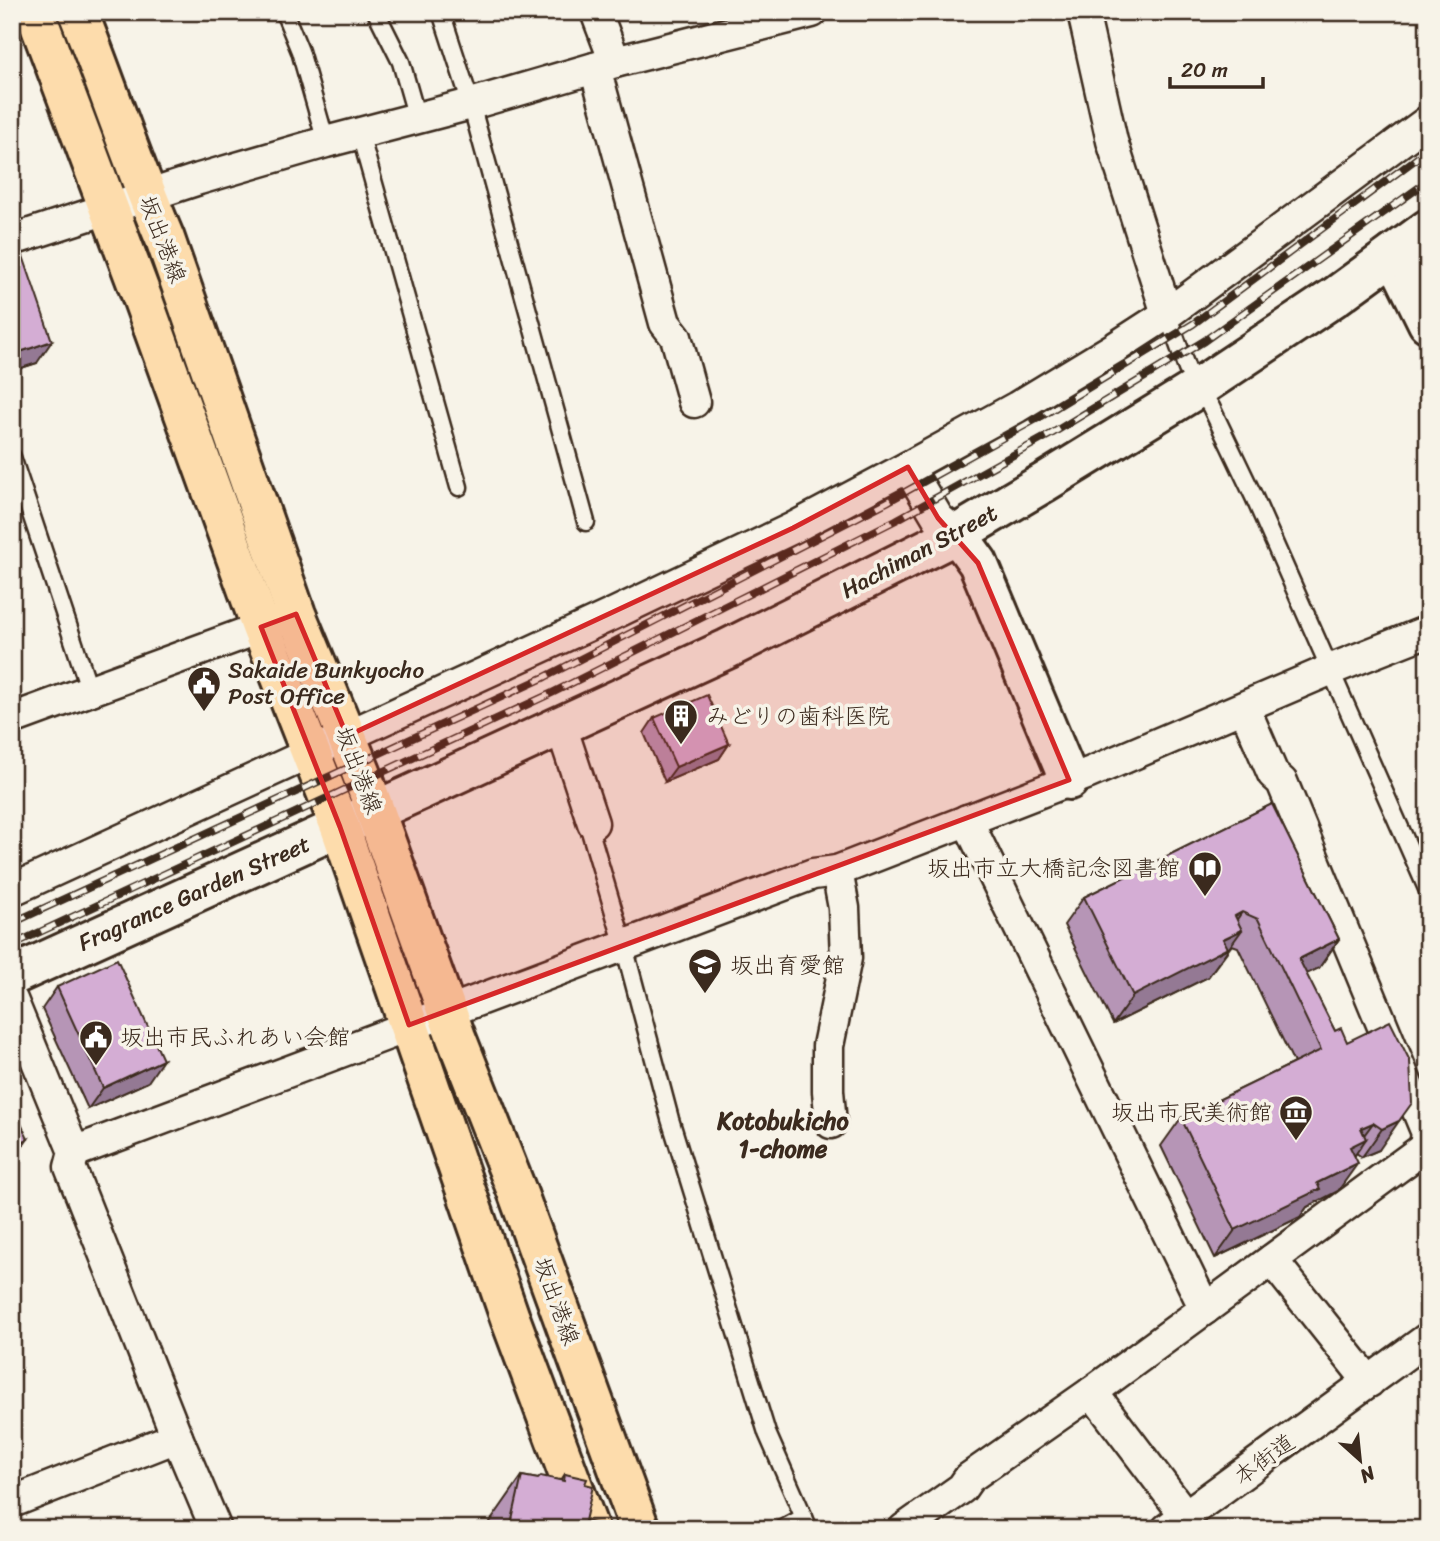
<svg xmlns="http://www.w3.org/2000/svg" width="1440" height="1541" viewBox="0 0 1440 1541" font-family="Sriracha,'Klee One',sans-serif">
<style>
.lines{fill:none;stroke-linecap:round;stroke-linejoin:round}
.lane-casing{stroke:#3b2a1e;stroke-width:21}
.street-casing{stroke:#3b2a1e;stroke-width:35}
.secondary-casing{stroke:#3b2a1e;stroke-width:44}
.primary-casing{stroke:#3b2a1e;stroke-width:44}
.lane{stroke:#f7f3e8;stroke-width:16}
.street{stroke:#f7f3e8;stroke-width:30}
.secondary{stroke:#f7f3e8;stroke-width:38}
.primary{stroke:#fddcac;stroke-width:38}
.rail-casing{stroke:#3b2a1e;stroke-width:8}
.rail{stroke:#f7f3e8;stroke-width:5;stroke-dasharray:16;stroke-linecap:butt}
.wall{fill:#b695b6;stroke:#3b2a1e;stroke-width:2}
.shaded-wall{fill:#947994;stroke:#3b2a1e;stroke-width:2}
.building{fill:#d4add4;stroke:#3b2a1e;stroke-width:2}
.marked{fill:#d62828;fill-opacity:0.2;stroke:#d62828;stroke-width:5;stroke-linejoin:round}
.labels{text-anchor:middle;stroke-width:7;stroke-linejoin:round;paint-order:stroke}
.street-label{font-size:23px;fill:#3b2a1e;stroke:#f7f3e8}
.poi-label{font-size:23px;fill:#3b2a1e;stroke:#f7f3e8;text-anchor:start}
.neighbourhood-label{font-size:24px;font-weight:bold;fill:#3b2a1e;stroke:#f7f3e8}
</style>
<rect width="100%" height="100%" fill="#f7f3e8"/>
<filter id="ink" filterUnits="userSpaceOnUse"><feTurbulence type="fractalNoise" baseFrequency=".0143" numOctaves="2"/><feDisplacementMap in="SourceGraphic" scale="14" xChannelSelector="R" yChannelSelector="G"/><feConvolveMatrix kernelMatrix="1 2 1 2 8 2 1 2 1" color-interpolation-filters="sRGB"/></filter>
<g filter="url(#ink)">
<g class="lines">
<!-- lane casing -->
<g class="lane-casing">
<g id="lane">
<polyline points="284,12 300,51 326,142"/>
<polyline points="376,12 401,62 417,118"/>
<polyline points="441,12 471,104 586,522"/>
<polyline points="360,134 459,487"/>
<polyline points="1167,314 1187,369 1211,407 1254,497 1428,891"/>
<polyline points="12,457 90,691"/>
<polyline points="593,823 590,831 624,946 670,1119 767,1433 809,1529"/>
<polyline points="782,1529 804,1517"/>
</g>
</g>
<!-- street casing -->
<g class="street-casing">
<g id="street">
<polyline points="596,12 615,62"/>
<polyline points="1083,12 1112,141 1167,314"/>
<polyline points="595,68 665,323 676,337 694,402"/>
<polyline points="12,240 199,179 326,142 471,104 615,62 812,12"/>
<polyline points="908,467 938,518 957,534"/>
<polyline points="1244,707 1273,774 1282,782 1427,1133 1425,1146"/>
<polyline points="12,719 279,621"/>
<polyline points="561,726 593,823"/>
<polyline points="967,820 1205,1309"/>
<polyline points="12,890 613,614 793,528 908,467 1017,407 1116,347 1167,314 1428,121"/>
<polyline points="12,1000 74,1152 70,1167 177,1437 216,1529"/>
<polyline points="831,1123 828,1091 828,1046 846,958 844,908 837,871"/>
<path d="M74,1152C321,1058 567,968 813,874L837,871L1089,773L1332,669L1428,631"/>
<polyline points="1272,1260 1369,1382"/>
<polyline points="1092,1392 1185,1515"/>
<polyline points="12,1502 177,1437"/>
<polyline points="904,1529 962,1488 969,1478 1092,1392 1428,1145"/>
<polyline points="1167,1529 1428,1338"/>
</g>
</g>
<!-- secondary casing -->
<g class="secondary-casing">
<g id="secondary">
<polyline points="1394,254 1428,323"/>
<polyline points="957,534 978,563 1069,780"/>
<polyline points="12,976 432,785 727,649 957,534 1045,482 1198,388 1336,296 1428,229"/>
</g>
</g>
<!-- primary casing -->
<g class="primary-casing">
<g id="primary">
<polyline points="35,12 139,289 261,627 340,827 510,1318 589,1529"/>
<path d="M78,12C108,87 133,164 165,239L296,614L361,772L456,1037L518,1194L640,1529"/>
</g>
</g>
<!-- lane -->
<use href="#lane" class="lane"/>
<!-- street -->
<use href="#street" class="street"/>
<!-- secondary -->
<use href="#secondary" class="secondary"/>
<!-- primary -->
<use href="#primary" class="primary"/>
<!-- rail casing -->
<g class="rail-casing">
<g id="rail">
<polyline points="12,923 545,677 887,502 1040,417 1193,324 1428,150"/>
<polyline points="12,945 552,693 896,520 1051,434 1204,341 1428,181"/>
</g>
</g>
<!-- rail -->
<use href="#rail" class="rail"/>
</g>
<!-- wall -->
<g class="wall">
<polygon points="12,252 37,363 12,371"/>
<polygon points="654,718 729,744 719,759 665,782 644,733"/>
<polygon points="1272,804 1339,939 1319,968 1306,974 1335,1031 1347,1042 1410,1061 1379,1150 1362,1157 1356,1153 1338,1191 1307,1207 1300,1217 1215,1258 1161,1146 1181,1118 1294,1063 1238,947 1232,945 1208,977 1113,1024 1064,925 1084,897"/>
<polygon points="57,987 148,1082 88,1109 42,1009"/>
<polygon points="565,1474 585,1484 585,1521 606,1529 485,1529 522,1476 538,1479 561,1480"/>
</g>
<!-- shaded-wall -->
<g class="shaded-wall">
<polygon points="52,341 37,363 12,371 12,360 17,353"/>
<polygon points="729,744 719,759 665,782 676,767"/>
<polygon points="1242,912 1224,939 1242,930 1208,977 1113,1024 1133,996 1235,916"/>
<polygon points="1339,939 1319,968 1289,982 1299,959"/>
<polygon points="163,1060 148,1082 88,1109 103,1088"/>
<polygon points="1399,1121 1379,1150 1362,1157 1382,1129"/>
<polygon points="1373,1123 1359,1142 1366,1139 1346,1168 1330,1175 1361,1128"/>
<polygon points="28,1139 12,1161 12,1146"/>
<polygon points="1358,1163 1338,1191 1307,1207 1300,1217 1215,1258 1235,1230 1317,1183"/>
</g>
<!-- building -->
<g class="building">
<polygon points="21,250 52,341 17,353 12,339 12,252"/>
<polygon points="707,695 729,744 676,767 654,718"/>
<polygon points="1272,804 1339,939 1299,959 1335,1031 1341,1028 1347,1042 1390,1021 1410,1061 1412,1103 1399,1121 1382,1129 1373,1123 1361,1128 1366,1139 1350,1147 1358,1163 1317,1183 1320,1189 1235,1230 1181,1118 1321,1050 1258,919 1242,912 1235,916 1242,930 1223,939 1228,948 1133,996 1084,897"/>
<polygon points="117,959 163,1060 103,1088 57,987"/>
<polygon points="12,1104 28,1139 12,1146"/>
<polygon points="565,1474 587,1479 585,1484 593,1486 585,1521 607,1526 606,1529 510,1529 522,1476 538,1479 541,1476 564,1481"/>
</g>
</g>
<!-- marked area -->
<path class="marked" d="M908,467L938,518L978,563L1069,780L409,1025L340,827L261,627L296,614L347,736L793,528Z"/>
<!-- icons -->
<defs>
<g id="civic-pin" transform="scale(1.75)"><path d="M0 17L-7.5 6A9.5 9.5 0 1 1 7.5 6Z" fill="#3b2a1e" stroke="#f7f3e8"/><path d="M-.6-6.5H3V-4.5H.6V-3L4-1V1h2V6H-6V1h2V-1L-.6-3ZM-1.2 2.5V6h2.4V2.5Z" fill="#fff"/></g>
<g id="building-pin" transform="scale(1.75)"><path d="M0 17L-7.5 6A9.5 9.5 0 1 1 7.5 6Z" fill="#3b2a1e" stroke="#f7f3e8"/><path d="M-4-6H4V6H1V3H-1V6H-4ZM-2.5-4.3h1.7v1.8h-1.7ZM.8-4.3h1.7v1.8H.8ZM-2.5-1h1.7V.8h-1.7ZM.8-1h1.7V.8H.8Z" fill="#fff"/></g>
<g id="library-pin" transform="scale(1.75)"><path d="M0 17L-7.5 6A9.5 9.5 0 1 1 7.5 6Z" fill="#3b2a1e" stroke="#f7f3e8"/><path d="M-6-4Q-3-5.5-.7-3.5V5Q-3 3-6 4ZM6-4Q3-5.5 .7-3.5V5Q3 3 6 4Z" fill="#fff"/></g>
<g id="school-pin" transform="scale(1.75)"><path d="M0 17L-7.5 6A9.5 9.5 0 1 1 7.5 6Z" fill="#3b2a1e" stroke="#f7f3e8"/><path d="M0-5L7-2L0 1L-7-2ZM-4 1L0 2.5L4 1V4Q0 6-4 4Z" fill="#fff"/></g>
<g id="museum-pin" transform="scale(1.75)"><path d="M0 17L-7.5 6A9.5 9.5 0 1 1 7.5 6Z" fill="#3b2a1e" stroke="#f7f3e8"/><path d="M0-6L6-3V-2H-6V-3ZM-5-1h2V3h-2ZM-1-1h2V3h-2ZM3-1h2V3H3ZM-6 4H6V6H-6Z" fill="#fff"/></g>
</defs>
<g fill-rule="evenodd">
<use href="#civic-pin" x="204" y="683"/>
<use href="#building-pin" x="681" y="716"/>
<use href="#library-pin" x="1205" y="868"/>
<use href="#school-pin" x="705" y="965"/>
<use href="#civic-pin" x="96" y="1037"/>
<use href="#museum-pin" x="1296" y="1112"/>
</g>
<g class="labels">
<!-- street labels -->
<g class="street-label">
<text transform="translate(163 239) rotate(69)" y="8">坂出港線</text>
<text transform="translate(919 551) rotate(-28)" y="8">Hachiman Street</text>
<text transform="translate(359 770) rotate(69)" y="8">坂出港線</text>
<text transform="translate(194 893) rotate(-24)" y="8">Fragrance Garden Street</text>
<text transform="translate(557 1301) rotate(70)" y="8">坂出港線</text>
<text transform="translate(1264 1459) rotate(-36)" y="8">本街道</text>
</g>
<!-- poi labels -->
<g class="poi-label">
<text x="228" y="678">Sakaide Bunkyocho<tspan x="228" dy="26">Post Office</tspan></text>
<text x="706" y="724">みどりの歯科医院</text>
<text x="1180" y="876" text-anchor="end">坂出市立大橋記念図書館</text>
<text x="730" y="973">坂出育愛館</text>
<text x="120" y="1045">坂出市民ふれあい会館</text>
<text x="1272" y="1120" text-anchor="end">坂出市民美術館</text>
</g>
<!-- neighbourhood labels -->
<g class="neighbourhood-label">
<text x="783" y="1129">Kotobukicho<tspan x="783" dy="28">1-chome</tspan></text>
</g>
</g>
<!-- margin -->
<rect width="1440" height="1541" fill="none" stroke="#f7f3e8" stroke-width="42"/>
<rect x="21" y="21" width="1398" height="1499" fill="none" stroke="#3b2a1e" stroke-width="2.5" filter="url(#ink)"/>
<!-- north arrow -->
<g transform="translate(1360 1460) rotate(153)" stroke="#f7f3e8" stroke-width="5" paint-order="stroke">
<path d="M0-5L12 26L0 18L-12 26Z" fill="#3b2a1e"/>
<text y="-10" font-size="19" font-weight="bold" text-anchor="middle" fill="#3b2a1e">N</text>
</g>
<!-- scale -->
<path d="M1170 77v10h93v-10" fill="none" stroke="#3b2a1e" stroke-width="3.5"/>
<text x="1181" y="77" font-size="21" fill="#3b2a1e" stroke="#f7f3e8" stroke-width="5" paint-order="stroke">20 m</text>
</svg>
